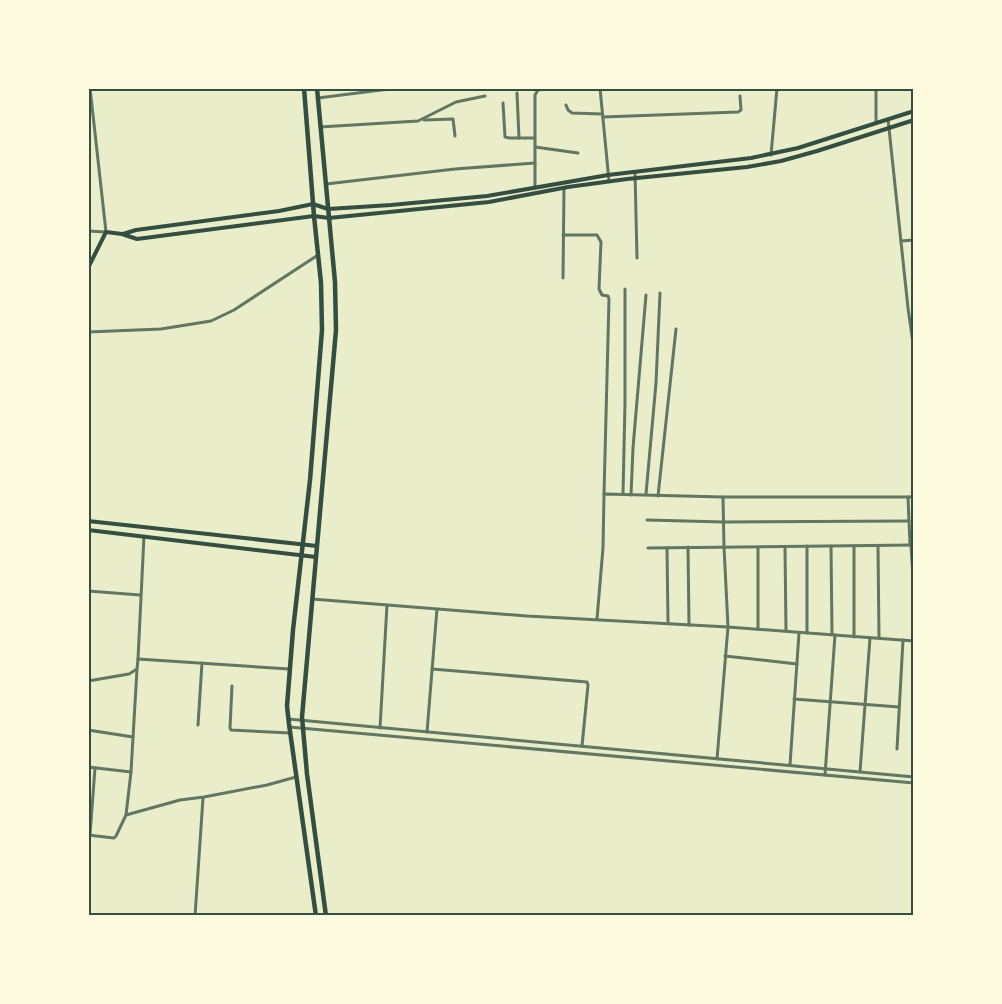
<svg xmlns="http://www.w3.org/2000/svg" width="1002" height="1004" viewBox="0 0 1002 1004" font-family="Poppins,sans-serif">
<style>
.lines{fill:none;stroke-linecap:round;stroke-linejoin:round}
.minor{stroke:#617663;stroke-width:3}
.tertiary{stroke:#617663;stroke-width:3}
.secondary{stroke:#344e41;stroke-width:4}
.trunk{stroke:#344e41;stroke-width:4.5}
.neatline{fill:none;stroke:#344e41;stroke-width:2}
</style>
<rect width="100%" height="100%" fill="#e9edc9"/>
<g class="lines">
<!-- minor -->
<g class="minor">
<polyline points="600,88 609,181"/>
<polyline points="517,93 519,138"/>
<polyline points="318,98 397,88"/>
<polyline points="503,103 505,137 509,138 535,138"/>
<polyline points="566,105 568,110 572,113 602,114"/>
<polyline points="603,117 738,112 741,110 740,96"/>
<polyline points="888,119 908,308 914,350"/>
<polyline points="424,120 453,119 455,136"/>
<polyline points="876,123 876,88"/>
<polyline points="320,127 418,121 456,102 485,96"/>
<polyline points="535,147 578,153"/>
<polyline points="635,172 637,258"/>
<polyline points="326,184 455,169 535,163"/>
<polyline points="535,188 535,95 538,90 549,88"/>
<polyline points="563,235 597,235 601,242 599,289 602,295 608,296 609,299 604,494"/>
<polyline points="901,241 914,240"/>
<polyline points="563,278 564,188"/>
<polyline points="88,332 161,329 211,321 234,310 318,255"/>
<polyline points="623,494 625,403 625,289"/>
<polyline points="646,494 656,383 660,293"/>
<polyline points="631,495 633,448 646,295"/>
<polyline points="658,496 676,329"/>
<polyline points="908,497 910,545"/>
<polyline points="647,520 724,522 909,521"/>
<polyline points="911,545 914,593"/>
<polyline points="831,546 832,634"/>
<polyline points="878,546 879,638"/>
<polyline points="688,547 689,625"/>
<polyline points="758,547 758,629"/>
<polyline points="785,547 786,631"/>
<polyline points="648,548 914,545"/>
<polyline points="667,548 668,623"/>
<polyline points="88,591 140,595"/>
<polyline points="312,599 527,616 728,627 914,641"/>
<polyline points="597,619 603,548 604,494 723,497"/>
<polyline points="807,633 807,546"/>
<polyline points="854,637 854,546"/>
<polyline points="725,656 797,664"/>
<polyline points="138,659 289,669"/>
<polyline points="432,669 587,682 588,685 582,746"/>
<polyline points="88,681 129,674 137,669 138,659 144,536"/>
<polyline points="232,686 230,728 231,730 290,733"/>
<polyline points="794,699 899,707"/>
<polyline points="198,725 202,663"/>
<polyline points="380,728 387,605"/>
<polyline points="88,730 133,737"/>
<polyline points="427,732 437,609"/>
<polyline points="897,749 903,640"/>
<polyline points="717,759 728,627 724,547 723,497 914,497"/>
<polyline points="790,765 799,633"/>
<polyline points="88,767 131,772"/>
<polyline points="860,772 870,638"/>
<polyline points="825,775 835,635"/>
<polyline points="126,815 180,800 204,797 267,785 296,777"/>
<polyline points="88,835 114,838 116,836 126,815 131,772 137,669"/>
<polyline points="90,835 95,768"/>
<polyline points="195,916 203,798"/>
</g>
<!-- tertiary -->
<g class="tertiary">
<polyline points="771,155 777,88"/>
<polyline points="88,231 106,232 90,88"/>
<polyline points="288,719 914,777"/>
<polyline points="289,727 914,783"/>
</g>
<!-- secondary -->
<g class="secondary">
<polyline points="123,234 136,230 279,211 313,204 328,209 391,205 487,196 608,175 751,158 798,148 914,111"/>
<polyline points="88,268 106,232 122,234 137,239 314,216 329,218 489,202 568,187 627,179 747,167 781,161 817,151 914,120"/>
<polyline points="88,521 317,546"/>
<polyline points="88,530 316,557"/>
</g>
<!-- trunk -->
<g class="trunk">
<polyline points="304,88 314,216 321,283 322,330 310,480 293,630 287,706 289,724 316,916"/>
<polyline points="317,88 335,282 336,330 302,717 307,774 326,916"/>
</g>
</g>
<!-- border -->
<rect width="1002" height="1004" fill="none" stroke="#fefae0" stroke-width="180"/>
<rect x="90" y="90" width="822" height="824" class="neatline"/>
</svg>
